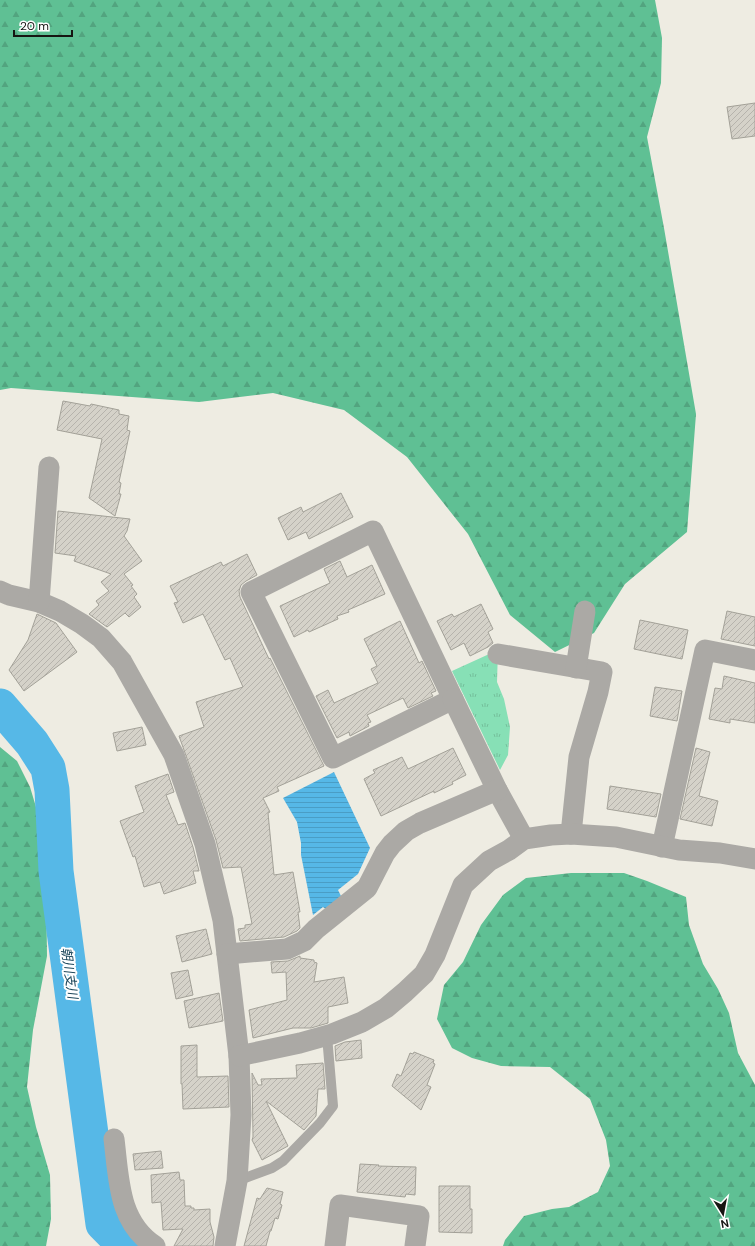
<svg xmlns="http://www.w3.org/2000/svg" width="755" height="1246" viewBox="0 0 755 1246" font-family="'DM Sans','Noto Sans JP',sans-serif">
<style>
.forest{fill:url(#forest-firs)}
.park{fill:url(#park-tufts)}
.water{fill:url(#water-rules)}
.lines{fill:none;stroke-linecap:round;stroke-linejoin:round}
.river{stroke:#56b8e7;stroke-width:35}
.building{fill:url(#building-hatch);stroke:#a3a198}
.lane{stroke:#aba9a5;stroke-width:10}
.street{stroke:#aba9a5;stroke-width:21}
.labels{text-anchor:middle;stroke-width:4;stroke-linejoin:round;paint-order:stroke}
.water-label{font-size:13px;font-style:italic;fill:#1c465a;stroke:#fff}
</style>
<defs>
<pattern id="forest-firs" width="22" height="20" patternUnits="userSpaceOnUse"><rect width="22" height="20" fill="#5fc094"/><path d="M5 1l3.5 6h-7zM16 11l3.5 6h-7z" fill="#52a47f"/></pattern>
<pattern id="park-tufts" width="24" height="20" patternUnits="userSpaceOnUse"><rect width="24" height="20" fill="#87e0b6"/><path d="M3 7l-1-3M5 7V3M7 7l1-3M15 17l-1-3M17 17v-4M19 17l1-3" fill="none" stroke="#74bf9b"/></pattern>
<pattern id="water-rules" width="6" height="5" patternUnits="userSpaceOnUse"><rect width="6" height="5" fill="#56b8e7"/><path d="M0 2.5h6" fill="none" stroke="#4a9dc5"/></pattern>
<pattern id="building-hatch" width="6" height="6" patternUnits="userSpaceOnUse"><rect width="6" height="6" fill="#d5d2c9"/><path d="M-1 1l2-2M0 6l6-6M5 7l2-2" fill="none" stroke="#b6b3ac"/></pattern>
</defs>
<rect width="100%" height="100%" fill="#eeece2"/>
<!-- forest -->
<g class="forest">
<polygon points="0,0 655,0 662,38 661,83 647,137 664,228 696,414 687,532 625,584 594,633 555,652 510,615 468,534 407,457 344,410 273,393 199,402 11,388 0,390"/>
<polygon points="0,747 17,761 30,787 42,827 46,881 47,956 33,1030 27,1087 36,1127 50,1175 51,1219 46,1246 0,1246"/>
<polygon points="571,873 624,873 647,881 686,897 689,925 703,964 718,989 729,1013 738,1053 755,1085 755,1246 503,1246 505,1240 524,1216 552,1209 569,1207 598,1192 610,1166 606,1140 590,1099 550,1067 501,1066 472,1058 452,1048 437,1019 444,985 463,962 481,925 503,895 526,878"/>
</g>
<!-- park -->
<polygon class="park" points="498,650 497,682 504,699 510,727 508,755 500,770 452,671"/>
<!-- water -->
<polygon class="water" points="334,772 370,848 358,874 338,890 342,898 327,910 323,907 313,915 301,855 301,843 297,822 283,798"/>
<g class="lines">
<!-- river -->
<polyline class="river" points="0,706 32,743 48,768 52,790 56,871 103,1224 125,1246"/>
</g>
<!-- building -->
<g class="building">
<polygon points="755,103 755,136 732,139 727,107"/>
<polygon points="63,401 90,406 91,404 119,410 119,414 129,416 127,430 130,431 119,482 121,483 119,494 121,494 115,516 89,498 102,439 57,430"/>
<polygon points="341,493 353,517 309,539 306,532 288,540 278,518 301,507 303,512"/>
<polygon points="58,511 130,519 127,531 124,536 142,561 124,574 133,585 131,586 137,594 134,597 141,607 129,617 125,613 107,627 89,614 99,605 96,601 109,591 101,582 111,574 74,561 76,556 55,553"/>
<polygon points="247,554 257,575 246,581 241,585 239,591 240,597 269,659 270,658 324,766 277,787 279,791 263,798 270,812 268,813 274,875 293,872 300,912 298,912 300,928 297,931 284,937 240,941 238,929 245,928 245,925 252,924 241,867 223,868 216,840 179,736 204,727 196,702 243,687 230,658 225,660 203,614 183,623 174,603 178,602 170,586 221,562 223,566"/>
<polygon points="340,561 347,577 372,565 385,594 348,610 349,612 337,616 338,619 309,632 308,630 294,637 280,606 330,583 324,569"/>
<polygon points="481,604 493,629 488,632 493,643 488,647 470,656 464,643 451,650 437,621 452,614 454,617"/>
<polygon points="727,611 755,617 755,646 721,639"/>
<polygon points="37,614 56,623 77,652 24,691 9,670 28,640"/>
<polygon points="640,620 688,630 682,659 634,649"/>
<polygon points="400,621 419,663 422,661 436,691 431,693 433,696 408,708 403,698 367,715 371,722 368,723 369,726 350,736 349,732 337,738 316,696 328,690 334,703 378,683 371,669 377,666 364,639"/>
<polygon points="724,676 755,683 755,723 730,719 730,723 709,719 715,688 722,689"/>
<polygon points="655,687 682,691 677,721 650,716"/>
<polygon points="142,727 146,745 117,751 113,733"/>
<polygon points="453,748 466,775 452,782 453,784 434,793 434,791 381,816 364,779 375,773 373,770 402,757 408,769"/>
<polygon points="696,748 710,752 699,796 718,801 712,826 680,819"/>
<polygon points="168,774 174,792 166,795 178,825 185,823 193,847 199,871 193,871 196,883 164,894 160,882 144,887 135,856 133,857 120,821 144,812 135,786"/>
<polygon points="610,786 661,794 656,817 607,809"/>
<polygon points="206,929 212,954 182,962 176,936"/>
<polygon points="300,956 300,958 314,960 314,962 317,963 314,982 344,977 348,1003 328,1007 328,1023 311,1028 293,1028 253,1038 249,1010 287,1000 286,972 272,973 271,962 288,961"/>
<polygon points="188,970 193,995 176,999 171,973"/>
<polygon points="219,993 223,1021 189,1028 184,1001"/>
<polygon points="361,1040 362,1058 336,1061 335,1046 345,1042"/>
<polygon points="197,1045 197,1077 228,1076 229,1107 183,1109 182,1084 181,1084 181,1046"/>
<polygon points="414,1052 434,1060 433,1063 435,1064 427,1085 431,1087 421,1110 392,1086 397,1074 401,1076 410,1053 413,1054"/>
<polygon points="323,1063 325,1089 318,1089 316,1116 304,1130 266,1101 288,1146 262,1160 252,1140 253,1137 252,1073 258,1085 262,1085 261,1079 297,1078 296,1065"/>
<polygon points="161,1151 163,1168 135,1170 133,1154"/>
<polygon points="360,1164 379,1165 378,1166 416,1167 415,1195 406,1194 405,1197 357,1192"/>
<polygon points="179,1172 180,1180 184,1180 185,1206 191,1206 191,1208 194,1208 194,1210 210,1209 210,1222 214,1237 213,1246 174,1246 183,1229 163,1230 161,1202 152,1203 151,1175"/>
<polygon points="439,1186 470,1186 470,1209 472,1209 472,1233 439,1232"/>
<polygon points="267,1188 283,1192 280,1204 282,1205 278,1219 275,1218 271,1231 270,1231 266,1246 244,1246 257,1198 260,1199"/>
</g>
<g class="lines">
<!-- lane -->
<polyline class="lane" points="237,1181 272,1168 283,1161 320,1123 333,1106 327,1036"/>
<!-- street -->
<g class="street">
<polygon points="373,531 453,699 333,758 251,592"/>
<polyline points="0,591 9,595 39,602 60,611 82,624 101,638 122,662 174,755 205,844 223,920 239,1056 241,1115 237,1181 225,1246"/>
<polyline points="39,602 49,467"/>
<polyline points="498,654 602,672 598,692 579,757 571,834"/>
<polyline points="576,668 585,611"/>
<polyline points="453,699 497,790 524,839"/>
<polyline points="662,847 705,650 755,660"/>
<polyline points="227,954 287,949 304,941 316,929 367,888 385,853 392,844 406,831 420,823 497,790"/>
<polyline points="239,1056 300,1043 332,1034 362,1022 386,1008 405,992 424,974 435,955 463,885 489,861 509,850 524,839 551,835 571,834 616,837 679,850 720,853 755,859"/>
<path d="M114,1139C119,1179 118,1222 155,1246"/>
<polyline points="335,1246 340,1205 419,1216 415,1246"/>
</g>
</g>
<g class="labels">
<!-- water labels -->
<g class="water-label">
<text transform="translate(70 973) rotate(82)" y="5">朝川支川</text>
</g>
</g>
<!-- north arrow -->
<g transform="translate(723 1214) rotate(169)" stroke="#ffffff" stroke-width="3" paint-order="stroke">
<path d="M0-3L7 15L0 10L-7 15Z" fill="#161512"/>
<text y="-6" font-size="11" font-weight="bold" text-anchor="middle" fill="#161512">N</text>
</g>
<!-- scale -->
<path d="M14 30v6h58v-6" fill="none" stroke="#161512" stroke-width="2"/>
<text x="20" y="30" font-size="12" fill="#161512" stroke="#ffffff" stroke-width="3" paint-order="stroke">20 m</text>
</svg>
